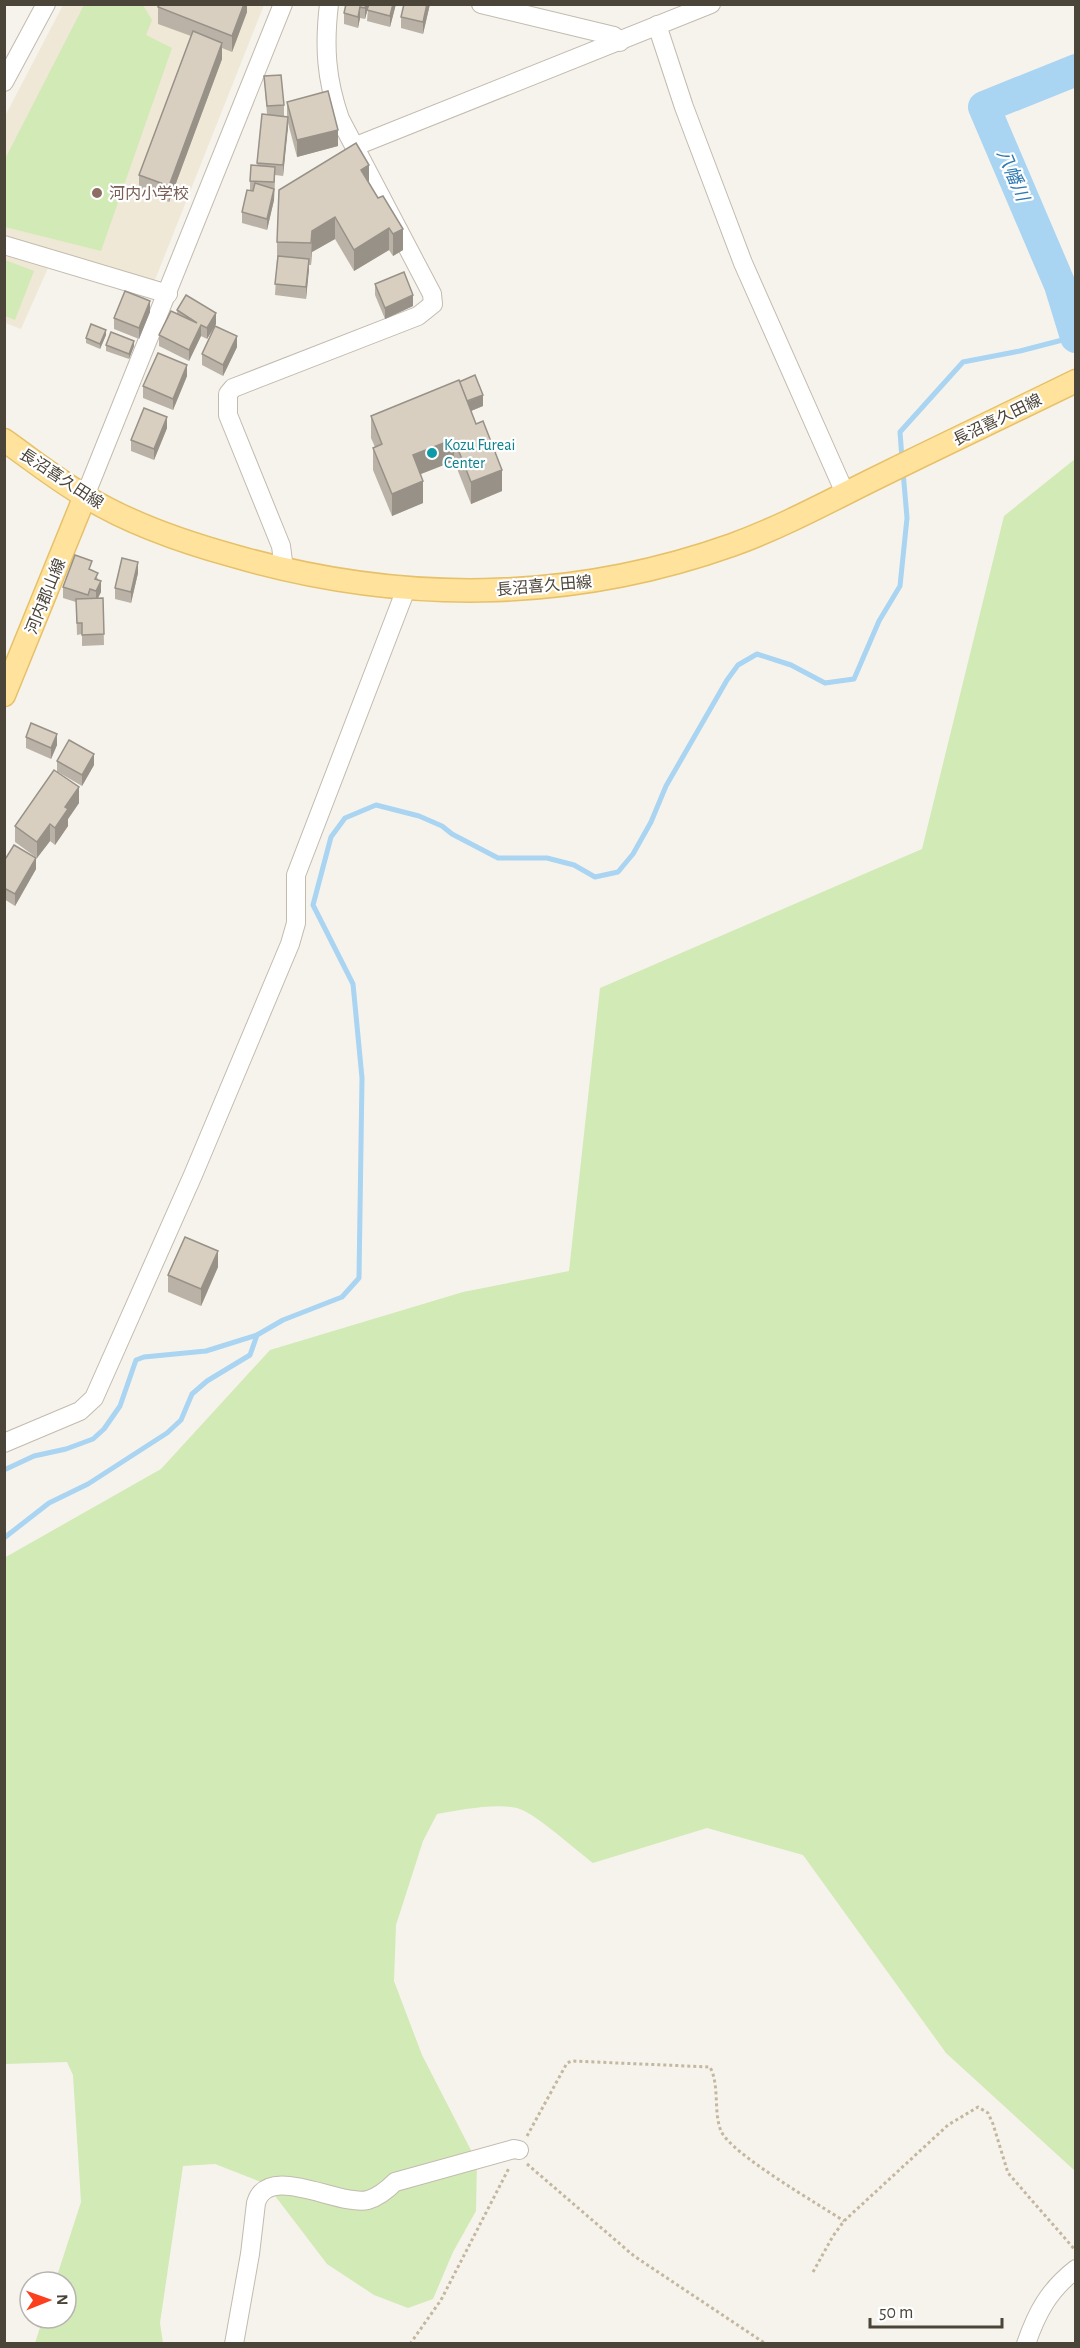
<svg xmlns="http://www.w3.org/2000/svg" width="1080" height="2348" viewBox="0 0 1080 2348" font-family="'Alegreya Sans','Noto Sans JP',sans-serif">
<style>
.education{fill:#efe8d6}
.green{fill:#d2eab5}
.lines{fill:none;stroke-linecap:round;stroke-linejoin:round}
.stream{stroke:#a9d4f2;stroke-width:5}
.river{stroke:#a9d4f2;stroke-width:32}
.minor-casing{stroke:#c2bbae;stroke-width:20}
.major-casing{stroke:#e6c16a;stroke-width:25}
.path{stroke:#c4b79f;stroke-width:3;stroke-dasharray:3 3;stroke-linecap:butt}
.minor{stroke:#fff;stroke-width:18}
.major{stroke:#ffe39c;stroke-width:22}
.wall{fill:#bab2a6}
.shaded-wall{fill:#979187}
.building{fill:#d8cfc1;stroke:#979187;stroke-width:1.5}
.education-dot{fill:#8d6e63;stroke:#fff;stroke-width:2}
.culture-dot{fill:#0f9aa8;stroke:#fff;stroke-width:2}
.labels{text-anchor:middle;stroke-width:4.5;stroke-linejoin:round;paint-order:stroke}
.education-label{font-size:16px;fill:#785e54;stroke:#fff;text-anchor:start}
.street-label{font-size:16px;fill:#4b4439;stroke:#fff}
.culture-label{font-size:16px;fill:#0d838f;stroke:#fff;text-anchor:start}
.water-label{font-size:18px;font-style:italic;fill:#2e7ab2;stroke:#fff}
</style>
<rect width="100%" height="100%" fill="#f6f3ec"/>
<!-- education -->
<polygon class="education" points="63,5 264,5 153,285 48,268 21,329 5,323 4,118"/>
<!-- green -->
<g class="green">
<polygon points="84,5 143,5 152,20 146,35 172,48 101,251 5,227 5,159"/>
<polygon points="5,260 34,271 15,320 5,316"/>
<path d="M1075,459V2171L946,2053L803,1855L707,1828L593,1863C577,1851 534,1812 517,1808C494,1803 460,1810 437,1814L423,1841L396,1925L394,1981L422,2055L477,2162L476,2211L453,2252L433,2299L408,2308L374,2295L327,2264L266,2184L215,2164L183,2166L160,2323L163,2343H35L43,2318H66V2282H55L81,2202L73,2075L67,2062L5,2064L4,1558L161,1469L270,1350L463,1292L569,1271L600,988L922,849L1004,516Z"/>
</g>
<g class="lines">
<!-- stream -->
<g class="stream">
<polyline points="902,459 900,432 963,362 1020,351 1074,337"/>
<polyline points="4,1470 34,1456 66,1449 93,1439 104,1429 120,1406 136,1360 144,1357 206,1351 257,1335 283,1320 342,1297 359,1278 362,1078 353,984 313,905 331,837 345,818 376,805 419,816 442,826 452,834 498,858 547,858 574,865 595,877 618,872 633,854 651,822 666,786 727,680 738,665 757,654 791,665 825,683 854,679 879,621 900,586 907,518 903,471"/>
<polyline points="4,1538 49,1503 88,1484 167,1433 181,1420 192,1394 207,1381 250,1355 257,1335"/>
</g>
<!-- river -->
<polyline class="river" points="1076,70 984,107 1060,285 1076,337"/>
<!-- minor casing -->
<g class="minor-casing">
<g id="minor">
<polyline points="481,4 614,36 620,42"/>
<polyline points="657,25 684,107 743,263 845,493"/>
<polyline points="4,82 46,4"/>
<polyline points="356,146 711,4"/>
<polyline points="4,245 168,294"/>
<polyline points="85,496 283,4"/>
<path d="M284,569L281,546L228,415V394L233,388L418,316L433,304L432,294L340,119C326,79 324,46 329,4"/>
<polyline points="4,1443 80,1411 94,1398 193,1175 290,944 296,923 296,875 406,589"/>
<path d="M234,2344L250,2254L256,2203C268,2162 339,2207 368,2200C378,2197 388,2189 395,2182L514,2149L519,2150"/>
<path d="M1026,2344C1037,2312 1049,2290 1076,2269"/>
</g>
</g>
<!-- major casing -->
<g class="major-casing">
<g id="major">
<path d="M4,440C31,459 57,480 85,496C130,524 183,542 234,556C400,604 569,603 732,545C779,528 824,504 868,482C937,448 1006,415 1076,381"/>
<polyline points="4,695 85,496"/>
</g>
</g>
<!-- path -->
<g class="path">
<path d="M527,2136L567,2063L572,2061L710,2067C720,2086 713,2111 721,2131C731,2154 820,2205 844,2221"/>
<polyline points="527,2164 634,2256 766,2344"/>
<polyline points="813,2272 833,2236 844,2221 948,2125 978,2107 988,2113 993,2124 1008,2173 1076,2251"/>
<polyline points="410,2344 441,2300 509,2168"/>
</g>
<!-- minor -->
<use href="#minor" class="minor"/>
<!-- major -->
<use href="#major" class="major"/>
</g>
<!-- wall -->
<g class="wall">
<polygon points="247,4 247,12 232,52 222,48 222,59 169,202 139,191 139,175 191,36 158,24 158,7"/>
<polygon points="346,4 396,4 390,27 367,21 368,8 365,19 360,18 358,28 344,24 344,13"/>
<polygon points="404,4 430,4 423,34 401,28 401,17"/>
<polygon points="264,76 284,105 284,116 287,116 287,102 338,146 297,157 288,123 283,176 275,175 274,200 267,230 242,223 242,212 250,191 250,181 257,166 262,114 267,114"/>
<polygon points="369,182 403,250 393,256 389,250 354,271 335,239 312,252 311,265 309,265 306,299 275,295 277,259 277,242"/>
<polygon points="375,284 413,306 385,319 375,295"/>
<polygon points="177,310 216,324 207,339 201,336 189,361 159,346 159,335 177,314"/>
<polygon points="150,312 139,339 114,329 114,318"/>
<polygon points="106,335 100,349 86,343 86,338"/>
<polygon points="106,345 134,346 129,359 106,351"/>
<polygon points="237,347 223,376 202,365 202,354"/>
<polygon points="187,376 173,410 143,398 143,386"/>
<polygon points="483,406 471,411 502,491 471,504 454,461 421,474 423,503 392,516 373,470 373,448 375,447 371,438 371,416"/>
<polygon points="167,428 154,460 131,451 131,440"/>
<polygon points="92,570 98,579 101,592 98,598 103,598 104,645 82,646 82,634 77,635 76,602 63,598 63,587"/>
<polygon points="138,573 131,603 115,599 115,588"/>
<polygon points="26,737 57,745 51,759 26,748"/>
<polygon points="57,761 94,765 82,786 58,772 79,803 68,819 68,826 55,845 50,841 37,858 15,842 15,826 57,772"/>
<polygon points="4,861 36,869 15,906 4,899"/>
<polygon points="218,1267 201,1306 168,1292 168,1275"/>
</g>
<!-- shaded-wall -->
<g class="shaded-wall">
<polygon points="244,4 247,4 247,12 232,52 232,36"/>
<polygon points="366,4 369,4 365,19 365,8"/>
<polygon points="393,4 396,4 390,27 390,16"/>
<polygon points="427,4 430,4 423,34 423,22"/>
<polygon points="360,7 360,18 358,28 358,17"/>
<polygon points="222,43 222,59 169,202 169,186"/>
<polygon points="288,117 288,128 283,176 283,165"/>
<polygon points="338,130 338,146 297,157 297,140"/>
<polygon points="369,165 369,187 361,170"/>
<polygon points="275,167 274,200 267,230 267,219 274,191"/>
<polygon points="335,217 335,239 312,252 311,265 312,231"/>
<polygon points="389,228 389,250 354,271 354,250"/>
<polygon points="403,229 403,250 393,256 393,234"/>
<polygon points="309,259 309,270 306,299 306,287"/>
<polygon points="413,295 413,306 385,319 385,308"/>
<polygon points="150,301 150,312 139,339 139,328"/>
<polygon points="216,313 216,324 207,339 207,328"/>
<polygon points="201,325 201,336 189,361 189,350"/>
<polygon points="106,330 106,335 100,349 100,344"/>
<polygon points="237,336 237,347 223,376 223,365"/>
<polygon points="134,341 134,346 129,359 129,354"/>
<polygon points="187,365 187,376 173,410 173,399"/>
<polygon points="483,395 483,406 466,413 466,402"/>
<polygon points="167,417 167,428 154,460 154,449"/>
<polygon points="454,439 454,461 413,477 413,455"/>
<polygon points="502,470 502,491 471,504 471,482"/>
<polygon points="423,481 423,503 392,516 392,494"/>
<polygon points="138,562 138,573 131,603 131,592"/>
<polygon points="101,581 101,592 96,602 96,591"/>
<polygon points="57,734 57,745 51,759 51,748"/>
<polygon points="94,754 94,765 82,786 82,775"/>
<polygon points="79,787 79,803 68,819 68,826 55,845 55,828 65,807"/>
<polygon points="50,824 50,841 37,858 37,842"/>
<polygon points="36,858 36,869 15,906 15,894"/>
<polygon points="218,1251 218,1267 201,1306 201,1289"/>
</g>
<!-- building -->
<g class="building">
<polygon points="160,4 244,4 232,36 158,7"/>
<polygon points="346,4 366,4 365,8 360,7 358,17 344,13"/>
<polygon points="369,4 393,4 390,16 367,10"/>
<polygon points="404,4 427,4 423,22 401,17"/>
<polygon points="193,31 222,43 169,186 139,175"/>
<polygon points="281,75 284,105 267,106 264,76"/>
<polygon points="328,91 338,130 297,140 287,102"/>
<polygon points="262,114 288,117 283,165 257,163"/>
<polygon points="356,143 369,165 361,170 378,198 383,196 403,229 393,234 389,228 354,250 335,217 312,231 311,243 277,242 279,190"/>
<polygon points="251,165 275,167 274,182 250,181"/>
<polygon points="255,183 274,189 267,219 242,212 247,190 253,191"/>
<polygon points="278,256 309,259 306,287 275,284"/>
<polygon points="404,272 413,295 385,308 375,284"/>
<polygon points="125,291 150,301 139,328 114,318"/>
<polygon points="186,295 216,313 207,328 201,325 189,350 159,335 171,311 197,323 177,310"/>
<polygon points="91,324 106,330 100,344 86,338"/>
<polygon points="215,326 237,336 223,365 202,354"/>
<polygon points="111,332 134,341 129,354 106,345"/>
<polygon points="158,353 187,365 173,399 143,386"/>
<polygon points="475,375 483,395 467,401 459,382"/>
<polygon points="459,380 476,424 483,421 502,470 471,482 454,439 413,455 423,481 392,494 373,448 382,444 371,416"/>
<polygon points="144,408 167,417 154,449 131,440"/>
<polygon points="75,555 92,561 89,569 98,573 95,579 101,581 96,591 90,589 88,595 63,587"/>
<polygon points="122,558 138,562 131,592 115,588"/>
<polygon points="103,598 104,634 82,635 82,623 77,623 76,599"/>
<polygon points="31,723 57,734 51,748 26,737"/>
<polygon points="69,740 94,754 82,775 57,761"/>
<polygon points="54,770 79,787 65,807 68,809 55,828 50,824 37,842 15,826"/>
<polygon points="14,845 36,858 15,894 4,888 4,861"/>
<polygon points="185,1237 218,1251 201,1289 168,1275"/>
</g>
<!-- markers -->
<circle class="education-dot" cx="97" cy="193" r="6"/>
<circle class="culture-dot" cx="432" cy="453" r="6"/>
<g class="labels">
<!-- education labels -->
<g class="education-label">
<text x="109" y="199">河内小学校</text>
</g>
<!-- street labels -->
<g class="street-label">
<text transform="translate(997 419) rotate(-26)" y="6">長沼喜久田線</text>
<text transform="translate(62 478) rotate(33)" y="6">長沼喜久田線</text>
<text transform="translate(544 585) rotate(-5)" y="6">長沼喜久田線</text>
<text transform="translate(45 596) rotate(-68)" y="6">河内郡山線</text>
</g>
<!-- culture labels -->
<g class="culture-label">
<text x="444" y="450">Kozu Fureai<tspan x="444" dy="18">Center</tspan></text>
</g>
<!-- water labels -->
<g class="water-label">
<text transform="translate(1013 175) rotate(67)" y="6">八幡川</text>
</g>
</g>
<!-- border -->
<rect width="1080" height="2348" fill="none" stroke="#4b4439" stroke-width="12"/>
<!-- north arrow -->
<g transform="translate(48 2300) rotate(89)"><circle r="28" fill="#ffffff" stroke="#b7b4b0" stroke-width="1.5"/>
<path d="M0-4.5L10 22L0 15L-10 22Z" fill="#fc3f1d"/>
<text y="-9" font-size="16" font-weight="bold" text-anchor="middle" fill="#4b4439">N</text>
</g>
<!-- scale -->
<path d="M870 2318v9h132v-9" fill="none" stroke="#4b4439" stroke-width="3"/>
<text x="879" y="2318" font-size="18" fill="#4b4439" stroke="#ffffff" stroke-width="4.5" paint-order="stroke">50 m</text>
</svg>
